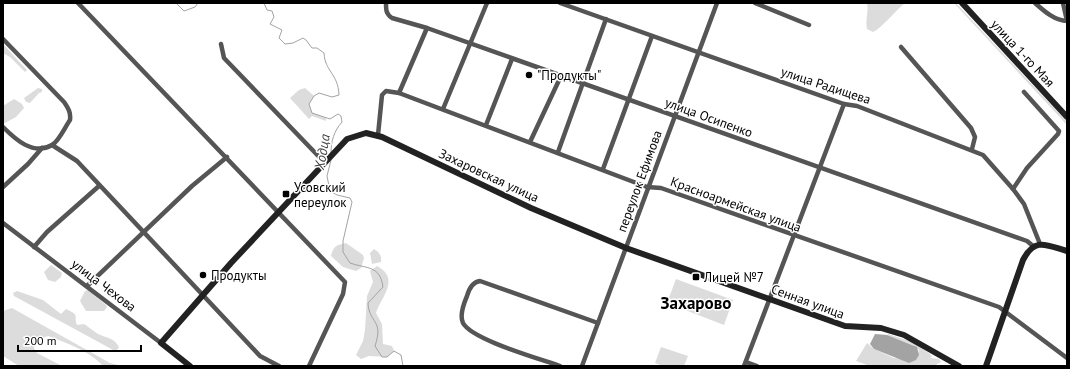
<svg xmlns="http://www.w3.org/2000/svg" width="1070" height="369" viewBox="0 0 1070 369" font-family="'PT Sans',sans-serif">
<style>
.green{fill:#dcdcdc}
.water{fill:#a3a3a3}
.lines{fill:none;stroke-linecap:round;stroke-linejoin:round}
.stream{stroke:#a3a3a3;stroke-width:1}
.street{stroke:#555;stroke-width:4.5}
.secondary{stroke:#222;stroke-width:6}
.poi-dot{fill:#000;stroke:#fff;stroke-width:1.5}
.labels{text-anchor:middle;stroke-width:3;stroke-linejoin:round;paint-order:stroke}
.street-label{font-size:13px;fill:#000;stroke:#fff}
.poi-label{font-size:13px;fill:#000;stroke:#fff;text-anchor:start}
.water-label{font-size:14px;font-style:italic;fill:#444;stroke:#fff}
.district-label{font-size:17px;font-weight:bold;fill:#000;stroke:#fff}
</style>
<rect width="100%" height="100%" fill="#fff"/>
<!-- green -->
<g class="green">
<path d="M867,3H905C896,10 881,29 873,32L867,29C865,20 869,12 867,3Z"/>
<polygon points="954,3 956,3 1067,122 1067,125"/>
<polygon points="3,44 26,69 27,70 25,72 10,57 3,53"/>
<polygon points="38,88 42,89 42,92 39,93 30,103 26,102 24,98"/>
<polygon points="305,88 314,96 309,104 312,113 326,118 326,121 312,116 309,119 290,98 299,90"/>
<polygon points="14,99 22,104 24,108 16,117 5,123 3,122 3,106"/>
<path d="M346,243L363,255L364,258L361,268L356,271L343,267L331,256C333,246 337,245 346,243Z"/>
<path d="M374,249C379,252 382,256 381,262L372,264L370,253Z"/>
<polygon points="51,265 62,273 61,277 55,282 48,280 44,272"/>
<path d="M377,266C401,279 381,297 376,313L382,324L383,344L392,346L394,351L387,357L369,356L361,359L356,355L363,341L365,330L367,296L373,282L370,271Z"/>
<polygon points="676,279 733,300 724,325 667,303"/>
<polygon points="88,290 106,305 107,307 104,311 86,311 80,301 85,291"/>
<path d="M17,291L43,300L61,314L66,309C81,316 73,315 77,325L84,324C89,327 93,331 98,334C106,338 116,338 119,348L115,351L14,296L13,293Z"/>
<path d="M12,308L110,363L118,365L103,366C90,351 66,343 48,336L37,340L34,348L37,353L62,366H19L3,356V311Z"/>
<polygon points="888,334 912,342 930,354 932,356 930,358 939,359 941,362 934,366 870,366 856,361 867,343 874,349 894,358 916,360 919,350 913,345 887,335"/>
<polygon points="661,347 688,356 684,366 663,366 655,363"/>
</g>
<!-- water -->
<polygon class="water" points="875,334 887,335 917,347 919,355 916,360 909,363 874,349 870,344"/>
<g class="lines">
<!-- stream -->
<g class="stream">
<polyline points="176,3 184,11 195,7 198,3"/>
<path d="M264,3L267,10L272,11L274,17L270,24L282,30L279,38L285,44L293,43L303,38L306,40L312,48H317L324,53C325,72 338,73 339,95L332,97L319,93L314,96L309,104L312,113L330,119L338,114L341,116L342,122C334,131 331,141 331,153"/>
<path d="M331,160L327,176L330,191L337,195L350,198L352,202L343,241V252L350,263C367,269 380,265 383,287L368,303C369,324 384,319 375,346L382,357H387L394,351L401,355L403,366"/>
</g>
<!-- street -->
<g class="street">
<polyline points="78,3 345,282 343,294 309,366"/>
<path d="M386,3C386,10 386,14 392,18L427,28L1027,241L1033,246"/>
<polyline points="560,3 844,104 857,106 983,155 1013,189 1024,204 1040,244"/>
<polyline points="755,3 809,25"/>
<path d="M1035,3C1044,11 1055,21 1067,21"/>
<polyline points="1063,3 1067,21"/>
<path d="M3,39L64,102C68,108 71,112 70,120C65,127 59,141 52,145C33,156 15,139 3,127"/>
<polyline points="221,44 224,58 325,163"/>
<polyline points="901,47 971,128 975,137 972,149"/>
<polyline points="399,93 427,28"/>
<polyline points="443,109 487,3"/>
<polyline points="486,125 512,59"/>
<polyline points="378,135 382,95 386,91 399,93 647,187 661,188 999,307 1067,358"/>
<polyline points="530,142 561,76"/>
<polyline points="52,145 77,161 260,356 279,366"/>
<polyline points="558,152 606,19"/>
<polyline points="603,169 652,36"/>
<polyline points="3,187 28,164 42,148"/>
<polyline points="1013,189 1027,168 1058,134 1059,131 1024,92"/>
<polyline points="3,223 161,343"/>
<polyline points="34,247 47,232 99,186"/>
<polyline points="87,286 192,186 227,157"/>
<polyline points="746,362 757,366"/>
<path d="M560,366C541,359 472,340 463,323C459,315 464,303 467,296C469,289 472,282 480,281L598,323"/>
<polyline points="582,366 717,3"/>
<polyline points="744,366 844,104"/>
</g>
<!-- secondary -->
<g class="secondary">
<polyline points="962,3 1067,117"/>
<polyline points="190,366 161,343 231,263 347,139 366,133 382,137 531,208 626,248 845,326 881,328 904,335 959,366"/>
<path d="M986,366L1023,260C1035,237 1046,245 1067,251"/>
</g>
</g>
<!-- markers -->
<g class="poi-dot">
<circle cx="529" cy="75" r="4"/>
<rect x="282" y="190" width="8" height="8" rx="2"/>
<circle cx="203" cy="275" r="4"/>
<rect x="692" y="273" width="8" height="8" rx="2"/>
</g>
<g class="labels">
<!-- street labels -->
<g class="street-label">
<text transform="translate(1023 53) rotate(47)" y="5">улица 1-го Мая</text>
<text transform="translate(826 85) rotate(18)" y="5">улица Радищева</text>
<text transform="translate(709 117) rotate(20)" y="5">улица Осипенко</text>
<text transform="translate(489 175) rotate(25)" y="5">Захаровская улица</text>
<text transform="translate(639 181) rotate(-70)" y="5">переулок Ефимова</text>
<text transform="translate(736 204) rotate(20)" y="5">Красноармейская улица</text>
<text transform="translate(104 285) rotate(37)" y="5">улица Чехова</text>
<text transform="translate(808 301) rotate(20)" y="5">Сенная улица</text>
</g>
<!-- poi labels -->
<g class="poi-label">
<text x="537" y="80">"Продукты"</text>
<text x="294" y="192">Усовский<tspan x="294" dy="15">переулок</tspan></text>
<text x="211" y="280">Продукты</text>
<text x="704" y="282">Лицей №7</text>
</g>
<!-- water labels -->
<g class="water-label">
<text transform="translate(322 152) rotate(-80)" y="5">Ходца</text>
</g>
<!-- district labels -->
<g class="district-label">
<text x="696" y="309">Захарово</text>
</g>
</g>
<!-- border -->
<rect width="1070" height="369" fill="none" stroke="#000000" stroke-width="8"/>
<!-- scale -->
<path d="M18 345v6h123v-6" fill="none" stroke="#000000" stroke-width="2"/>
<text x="24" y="345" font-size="12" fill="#000000" stroke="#ffffff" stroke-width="3" paint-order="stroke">200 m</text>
</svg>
